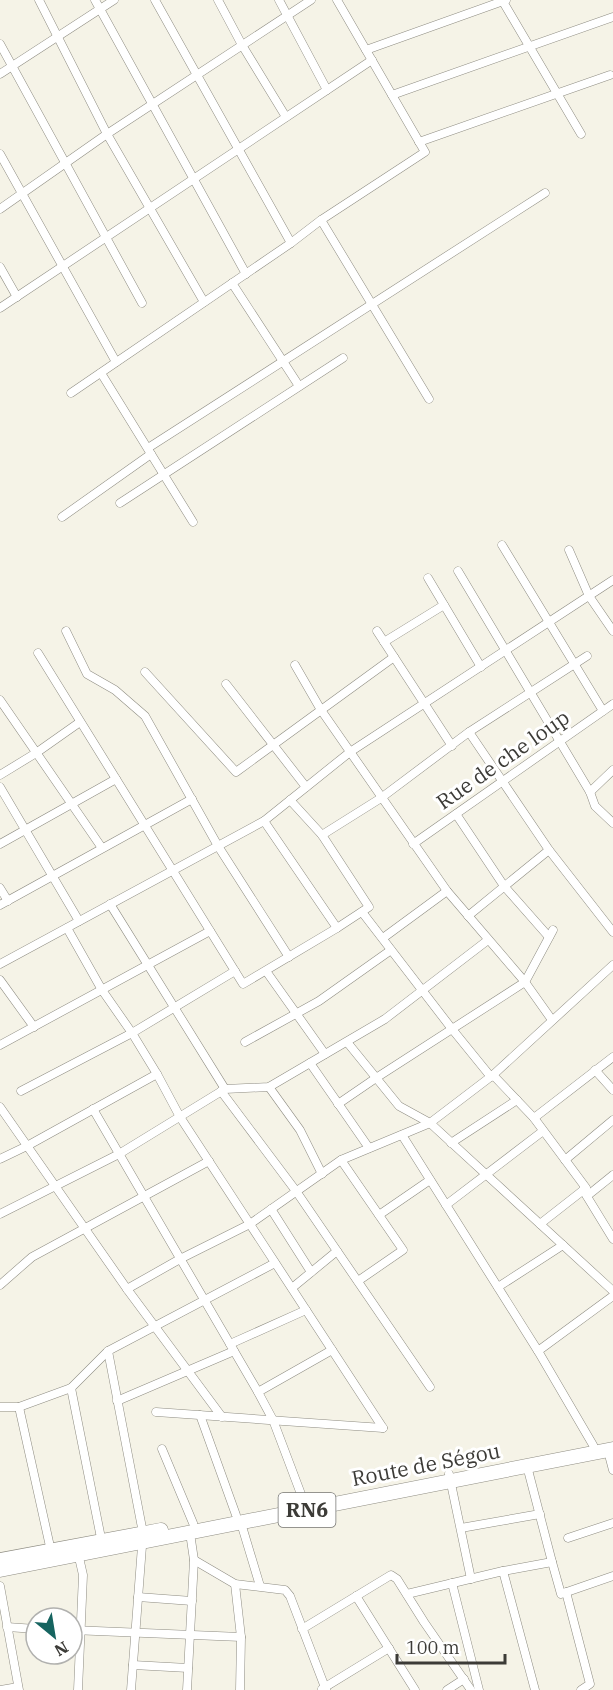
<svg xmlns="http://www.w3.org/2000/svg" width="613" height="1690" viewBox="0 0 613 1690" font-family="'IBM Plex Serif',serif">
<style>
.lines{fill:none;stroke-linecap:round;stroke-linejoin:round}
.minor-casing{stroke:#8e8c82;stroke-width:9}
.trunk-casing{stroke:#8e8c82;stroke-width:15}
.minor{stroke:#fff;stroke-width:8}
.trunk{stroke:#fff;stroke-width:14}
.labels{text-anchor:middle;stroke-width:6;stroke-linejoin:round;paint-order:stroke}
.shield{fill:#fff;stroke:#767673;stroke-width:1.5}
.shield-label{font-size:20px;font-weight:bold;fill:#3c3b37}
.street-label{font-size:21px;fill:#3c3b37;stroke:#fff}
</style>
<rect width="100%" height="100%" fill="#f5f3e7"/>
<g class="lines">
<!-- minor casing -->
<g class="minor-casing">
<g id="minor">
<polyline points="39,0 107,134 204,302"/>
<polyline points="95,0 246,274"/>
<polyline points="155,0 291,243"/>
<polyline points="218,0 242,45 286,117"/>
<polyline points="279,0 327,90"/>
<polyline points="502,0 581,134"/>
<polyline points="0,44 142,303"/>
<polyline points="366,50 506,0"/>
<polyline points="0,74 114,0"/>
<polyline points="392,95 613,17"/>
<polyline points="419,142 610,75"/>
<polyline points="0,154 116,362"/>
<polyline points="0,209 107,134 311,0"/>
<polyline points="321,220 429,399"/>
<polyline points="0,267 17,297"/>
<polyline points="232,283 299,386"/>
<polyline points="0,308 372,60"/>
<polyline points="101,373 193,522"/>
<polyline points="71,393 291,243 321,220 425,152 337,0"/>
<polyline points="148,448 545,193"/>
<polyline points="120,503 343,358"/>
<polyline points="62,517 151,454"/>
<polyline points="502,545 603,711"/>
<polyline points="569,550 589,596 613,631"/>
<polyline points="458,571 590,792 595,806 613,823"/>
<polyline points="428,578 481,667"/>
<polyline points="66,631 87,674 115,690 145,716 218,846 289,957"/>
<polyline points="377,631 452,746"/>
<polyline points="384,642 444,605"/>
<polyline points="38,653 243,984 337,928 369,907 322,835 290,800"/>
<polyline points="295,665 321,710 447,891 525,982 552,1020"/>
<polyline points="145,672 236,772 394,657"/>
<polyline points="226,684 306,787"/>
<polyline points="0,700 102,848"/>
<polyline points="469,732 549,850 613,932"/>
<polyline points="0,775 36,753 80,722"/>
<polyline points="0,787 79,921"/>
<polyline points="590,792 613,770"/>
<polyline points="456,814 504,886 549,937"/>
<polyline points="264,821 337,928"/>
<polyline points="322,835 381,798 469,732 587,656"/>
<polyline points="0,844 116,779"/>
<polyline points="413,844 613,704"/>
<polyline points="0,888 8,901"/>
<polyline points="110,904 225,1089"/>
<polyline points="0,905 192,799"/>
<polyline points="362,912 452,1029 491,1077"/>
<polyline points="468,916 549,850"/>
<polyline points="67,928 102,990 132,1033 157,1074 180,1117 383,1428"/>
<polyline points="383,938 447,891"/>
<polyline points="0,964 264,821 350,752 613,580"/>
<polyline points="266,971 325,1054"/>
<polyline points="0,980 34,1027"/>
<polyline points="245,1042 319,1001 391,950"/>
<polyline points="347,1042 399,1106 430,1123 613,1291"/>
<polyline points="0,1045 210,931"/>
<polyline points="310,1063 369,1148"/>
<polyline points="595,1070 613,1090"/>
<polyline points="493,1075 534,1118 586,1188 540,1224"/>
<polyline points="269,1087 300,1130 322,1174"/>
<polyline points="21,1091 132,1033 235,971"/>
<polyline points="221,1091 296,1191 430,1387"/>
<polyline points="338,1104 376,1078 525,982 553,930"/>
<polyline points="0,1107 127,1289 222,1417"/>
<polyline points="93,1109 258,1392 273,1420 304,1502"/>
<polyline points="534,1118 613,1057"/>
<polyline points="402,1135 538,1351 593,1445"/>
<polyline points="451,1143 517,1100"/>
<polyline points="0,1159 27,1146 157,1074"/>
<polyline points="341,1160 403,1250 358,1281"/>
<polyline points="565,1160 613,1120"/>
<polyline points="583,1190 613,1239"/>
<polyline points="587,1196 613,1175"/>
<polyline points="446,1205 543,1131"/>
<polyline points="271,1209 311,1272"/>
<polyline points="0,1214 119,1154 225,1089 269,1087 385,1019 488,940"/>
<polyline points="379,1215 430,1180"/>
<polyline points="0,1285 32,1257 209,1161"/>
<polyline points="498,1287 563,1245"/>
<polyline points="292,1288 337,1251"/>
<polyline points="127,1289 180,1259 250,1224 341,1160 430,1123 493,1075 613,965"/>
<polyline points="230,1344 306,1310"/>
<polyline points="108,1351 143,1533 131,1690"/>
<polyline points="538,1351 613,1296"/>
<polyline points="71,1388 102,1543"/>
<polyline points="258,1392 332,1350"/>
<polyline points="117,1401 234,1351"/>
<polyline points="0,1407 19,1407 71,1388 108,1351 275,1263"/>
<polyline points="19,1407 51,1551"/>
<polyline points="156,1412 383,1428"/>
<polyline points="200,1415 236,1515"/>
<polyline points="162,1449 193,1523"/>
<polyline points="608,1451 613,1470"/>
<polyline points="527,1466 552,1562"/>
<polyline points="449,1474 471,1579"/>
<polyline points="241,1523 260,1586"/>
<polyline points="461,1528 540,1514"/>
<polyline points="568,1538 613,1523"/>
<polyline points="78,1553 83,1575 78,1690"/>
<polyline points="194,1560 235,1584 285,1590 290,1596 326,1690"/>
<polyline points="503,1571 535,1690"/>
<polyline points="452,1583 479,1690"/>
<polyline points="235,1584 241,1637 240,1690"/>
<polyline points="0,1586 19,1690"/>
<polyline points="566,1592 590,1684 581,1690"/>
<polyline points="407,1594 503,1571 552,1562 561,1594 613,1576"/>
<polyline points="356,1596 415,1690"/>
<polyline points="138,1597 192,1601"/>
<polyline points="7,1627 36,1629"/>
<polyline points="302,1629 391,1575 397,1579 424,1622 471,1690"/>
<polyline points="72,1630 241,1637"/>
<polyline points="133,1665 188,1668"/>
<polyline points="322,1689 389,1648"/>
<polyline points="0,1690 18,1687"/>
<polyline points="187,1690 194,1560 190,1533"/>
<polyline points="447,1690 464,1679"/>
</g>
</g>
<!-- trunk casing -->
<g class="trunk-casing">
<g id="trunk">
<polyline points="0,1560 161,1530"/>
<polyline points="0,1570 613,1449"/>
</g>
</g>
<!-- minor -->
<use href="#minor" class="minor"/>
<!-- trunk -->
<use href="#trunk" class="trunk"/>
</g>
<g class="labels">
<!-- shield labels -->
<rect class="shield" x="278.5" y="1493" width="57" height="34" rx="4.5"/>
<g class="shield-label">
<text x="307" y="1517">RN6</text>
</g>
<!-- street labels -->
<g class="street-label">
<text transform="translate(503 760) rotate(-35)" y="7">Rue de che loup</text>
<text transform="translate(426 1465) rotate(-11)" y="7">Route de Ségou</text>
</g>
</g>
<!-- north arrow -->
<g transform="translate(54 1636) rotate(150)"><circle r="28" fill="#ffffff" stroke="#b1b1af" stroke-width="1.5"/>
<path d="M0-4.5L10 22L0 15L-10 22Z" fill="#166460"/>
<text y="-9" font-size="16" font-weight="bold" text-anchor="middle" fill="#3c3b37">N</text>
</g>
<!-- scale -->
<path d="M397 1654v9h108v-9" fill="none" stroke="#3c3b37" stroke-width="3"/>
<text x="406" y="1654" font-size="18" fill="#3c3b37" stroke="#ffffff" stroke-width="4.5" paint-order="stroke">100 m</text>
</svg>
